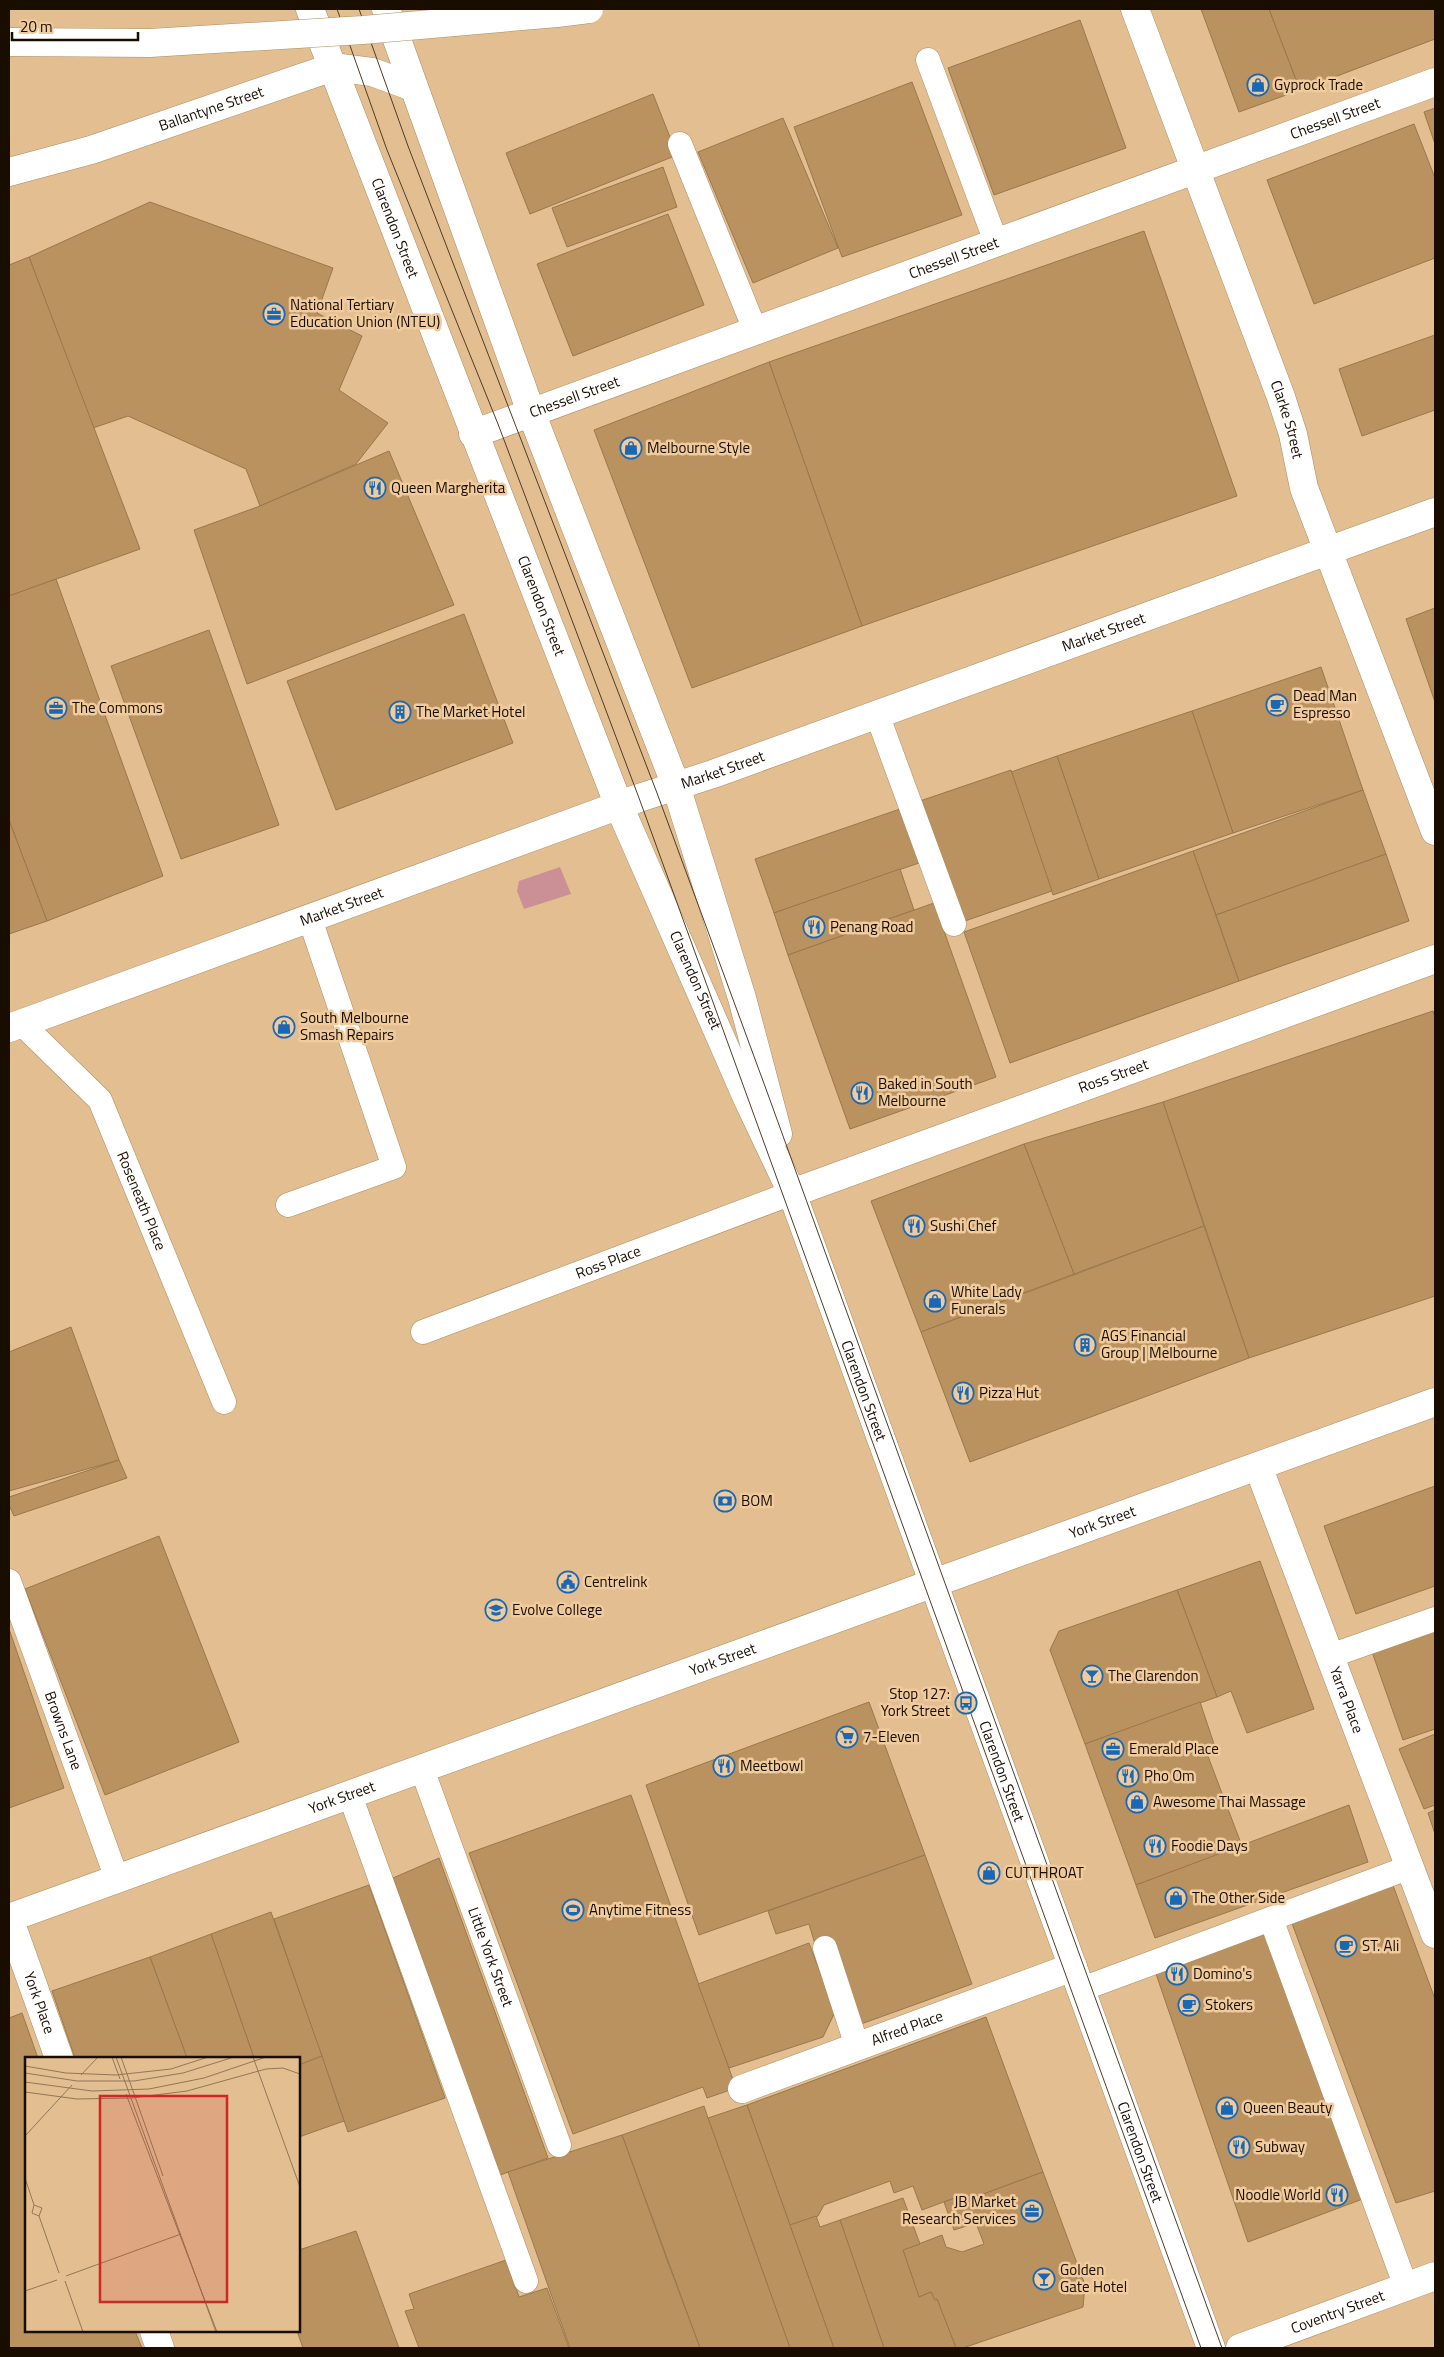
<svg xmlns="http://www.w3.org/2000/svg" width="1444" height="2357" viewBox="0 0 1444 2357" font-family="'Titillium Web',sans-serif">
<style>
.green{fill:#cb9096}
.building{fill:#b99260;stroke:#99784c}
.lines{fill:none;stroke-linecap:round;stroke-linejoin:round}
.lane-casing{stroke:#ae8c60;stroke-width:25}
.street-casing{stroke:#ae8c60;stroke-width:29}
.secondary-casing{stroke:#ae8c60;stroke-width:29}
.primary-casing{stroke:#ae8c60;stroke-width:29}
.lane{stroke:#fff;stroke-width:24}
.street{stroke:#fff;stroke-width:28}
.secondary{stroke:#fff;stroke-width:28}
.primary{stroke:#fff;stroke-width:28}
.tram{stroke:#4f3d27;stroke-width:1}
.highway-bridge-casing{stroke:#ae8c60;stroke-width:29;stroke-linecap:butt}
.highway-bridge{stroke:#fff;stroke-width:28}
.labels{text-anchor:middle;stroke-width:5;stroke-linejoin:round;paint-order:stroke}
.poi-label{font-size:15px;fill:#190d00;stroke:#efcb9d;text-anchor:start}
.street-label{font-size:15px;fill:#190d00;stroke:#efcb9d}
.inset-road{fill:none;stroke:#927757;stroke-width:1}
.view{fill:#cd2726;fill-opacity:0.15;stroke:#cd2726;stroke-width:2.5}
.inset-edge{fill:none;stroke:#190d00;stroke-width:2.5}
</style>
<rect width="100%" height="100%" fill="#e2be91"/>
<!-- green -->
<polygon class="green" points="560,867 571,894 524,909 517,891 519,881"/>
<!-- building -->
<g class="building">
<polygon points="1201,9 1269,9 1300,90 1239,112"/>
<polygon points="1269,9 1435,9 1435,39 1300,90"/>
<polygon points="1080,20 1126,148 994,195 948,68"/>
<polygon points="912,82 962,215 842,257 794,127"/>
<polygon points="653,94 677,155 530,214 506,153"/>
<polygon points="1435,108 1435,144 1424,112"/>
<polygon points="783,118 838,248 753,283 698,152"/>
<polygon points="1414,124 1435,178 1435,258 1314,304 1267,180"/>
<polygon points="663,167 677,207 567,247 552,208"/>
<polygon points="150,202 333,268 317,313 362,336 339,390 388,423 356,464 260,506 246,469 128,416 93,428 29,257"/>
<polygon points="668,214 704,305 573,356 537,264"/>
<polygon points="1144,231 1237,496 862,626 769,362"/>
<polygon points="29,257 140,549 9,596 9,265"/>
<polygon points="1435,335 1435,410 1362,436 1339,369"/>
<polygon points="769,362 862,626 692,688 594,430"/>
<polygon points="389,451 454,605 247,684 194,530 260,506"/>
<polygon points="56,579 163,876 47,921 9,820 9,596"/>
<polygon points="1435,608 1435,702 1406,619"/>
<polygon points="464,614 513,743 336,810 287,681"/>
<polygon points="209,630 279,825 181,859 111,666"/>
<polygon points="1321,667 1363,790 1233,833 1192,711"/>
<polygon points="1192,711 1233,833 1099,879 1057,756"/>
<polygon points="1057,756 1099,879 1053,895 1011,772"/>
<polygon points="1011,770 1052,891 959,923 917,802"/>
<polygon points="1363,790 1386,854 1216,915 1193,851"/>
<polygon points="900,809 919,863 774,913 755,859"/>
<polygon points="9,820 47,921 9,934"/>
<polygon points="1193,851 1239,981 1010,1063 964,932"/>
<polygon points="1386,854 1409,921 1239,981 1216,915"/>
<polygon points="900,869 914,910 788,955 774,913"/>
<polygon points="934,903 996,1077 850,1129 788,955"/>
<polygon points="1433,1011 1435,1017 1435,1296 1249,1358 1163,1102"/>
<polygon points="1163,1102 1204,1226 1074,1274 1024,1144"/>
<polygon points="1024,1144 1074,1274 921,1332 871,1201"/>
<polygon points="1204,1226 1249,1358 970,1462 921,1332"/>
<polygon points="71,1327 119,1460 9,1491 9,1352"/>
<polygon points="119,1460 127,1478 14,1516 9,1505 9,1497"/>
<polygon points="1435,1486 1435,1586 1356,1614 1324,1526"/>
<polygon points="159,1536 239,1742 105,1795 25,1589"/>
<polygon points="1260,1561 1314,1709 1247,1733 1231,1691 1217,1697 1177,1590"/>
<polygon points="1177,1590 1217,1697 1085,1744 1050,1650 1059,1631"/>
<polygon points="1435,1626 1435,1729 1403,1740 1371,1649"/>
<polygon points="9,1629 64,1788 9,1808"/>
<polygon points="869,1702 925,1855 699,1935 646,1785"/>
<polygon points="1200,1702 1215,1747 1206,1751 1242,1846 1136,1885 1085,1744"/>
<polygon points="1435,1734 1435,1805 1424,1809 1399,1749"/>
<polygon points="631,1795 736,2088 707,2098 703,2087 573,2134 469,1853"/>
<polygon points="1349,1805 1368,1862 1155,1938 1136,1885"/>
<polygon points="1435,1810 1435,1834 1428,1813"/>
<polygon points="925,1855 972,1984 861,2024 831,1937 815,1944 809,1924 776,1934 768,1911"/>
<polygon points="439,1858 548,2158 500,2175 393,1878"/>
<polygon points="1391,1880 1435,1999 1435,2191 1396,2203 1290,1918"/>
<polygon points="369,1885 445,2098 348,2132 274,1919"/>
<polygon points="271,1912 322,2056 299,2065 299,2058 254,2058 211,1934"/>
<polygon points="1268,1927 1368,2197 1248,2242 1154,1968"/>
<polygon points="211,1934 254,2058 187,2058 150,1957"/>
<polygon points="809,1943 835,2012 823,2037 729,2068 698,1984"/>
<polygon points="150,1957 187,2058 75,2058 52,1991"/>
<polygon points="22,2013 38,2058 26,2058 26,2331 135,2331 142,2348 9,2348 9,2018"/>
<polygon points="986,2017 1043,2172 967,2200 965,2194 922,2210 913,2186 894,2193 890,2181 824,2205 818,2216 790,2225 747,2105"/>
<polygon points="322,2056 344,2121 299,2137 299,2065"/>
<polygon points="747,2105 790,2225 834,2348 790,2348 708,2118"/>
<polygon points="704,2106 708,2118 790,2348 700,2348 622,2135"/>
<polygon points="622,2135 666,2257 700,2348 570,2348 508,2172"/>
<polygon points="1043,2172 1085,2285 1083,2307 963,2348 956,2348 937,2299 935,2300 931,2292 919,2297 903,2250 942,2235 946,2247 962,2252 984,2244 976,2223 954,2230 944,2202 965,2194 967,2200"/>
<polygon points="903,2198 920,2244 903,2250 919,2297 931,2292 935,2300 937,2299 956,2348 884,2348 840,2220"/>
<polygon points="816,2216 820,2227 840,2220 884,2348 834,2348 790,2225"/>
<polygon points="356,2231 399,2348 303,2348 297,2331 299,2331 299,2250"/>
<polygon points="506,2260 519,2297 547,2288 569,2348 419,2348 405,2311 414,2309 409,2294"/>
</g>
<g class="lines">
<!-- lane casing -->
<g class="lane-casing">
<g id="lane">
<polyline points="928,60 996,242"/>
<polyline points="680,144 755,330"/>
<polyline points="877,714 954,924"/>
<path id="s1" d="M22,1024L100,1100L224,1402"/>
<polyline points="288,1205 394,1167 310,919"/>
<path id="s2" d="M423,1332L792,1193"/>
<path id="s3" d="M9,1581L117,1879"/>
<polyline points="1330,1656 1435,1619"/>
<path id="s4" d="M422,1769L559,2145"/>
<polyline points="350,1795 526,2281"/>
<polyline points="1271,1919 1406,2287"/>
<polyline points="825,1948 857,2046"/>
<polyline points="1082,1989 1410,1867"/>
</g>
</g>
<!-- street casing -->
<g class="street-casing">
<g id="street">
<path id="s5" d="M1135,9L1281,397L1293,434L1304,488L1435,831"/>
<path id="s6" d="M9,172L91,150L333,67"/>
<path id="s7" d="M473,434L1435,82"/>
<path id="s8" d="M9,1028L639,798L713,774L1435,512"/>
<path id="s9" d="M792,1193L1435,959"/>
<path id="s10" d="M1258,1466L1435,1934"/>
<path id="s11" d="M934,1583L1435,1402"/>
<path id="s12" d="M9,1918L59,2058"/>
<path id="s13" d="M742,2089L1073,1967"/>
<polyline points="154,2331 160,2348"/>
<path id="s14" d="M1240,2348L1435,2276"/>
</g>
</g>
<!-- secondary casing -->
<g class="secondary-casing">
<g id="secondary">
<path id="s15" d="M9,1918L934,1583"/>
</g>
</g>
<!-- primary casing -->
<g class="primary-casing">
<g id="primary">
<path id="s16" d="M310,9L619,806L748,1100L792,1193L1211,2348"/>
<polyline points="386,9 531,412 676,786 742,998 778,1134"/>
<polyline points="333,67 372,72 413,87"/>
</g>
</g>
<!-- lane -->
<use href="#lane" class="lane"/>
<!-- street -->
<use href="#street" class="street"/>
<!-- secondary -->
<use href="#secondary" class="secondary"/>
<!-- primary -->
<use href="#primary" class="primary"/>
<!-- tram -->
<g class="tram">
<polyline points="337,9 387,150 498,424 639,798 1201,2348"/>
<polyline points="359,9 408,146 657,793 766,1089 1222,2348"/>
</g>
<!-- highway-bridge casing -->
<g class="highway-bridge-casing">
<polyline id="highway-bridge" points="9,42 150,43 363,30 557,13 589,9"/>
</g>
<!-- highway-bridge -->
<use href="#highway-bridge" class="highway-bridge"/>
</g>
<!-- icons -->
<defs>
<g id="shop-ring" transform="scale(1.125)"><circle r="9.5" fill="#efcb9d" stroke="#1968b6" stroke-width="1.5"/><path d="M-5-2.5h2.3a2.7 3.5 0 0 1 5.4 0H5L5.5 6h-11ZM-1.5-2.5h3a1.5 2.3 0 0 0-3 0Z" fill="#1968b6"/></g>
<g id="office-ring" transform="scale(1.125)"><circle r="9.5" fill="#efcb9d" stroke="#1968b6" stroke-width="1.5"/><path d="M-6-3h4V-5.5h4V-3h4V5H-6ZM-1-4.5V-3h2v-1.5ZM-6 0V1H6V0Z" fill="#1968b6"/></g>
<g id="restaurant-ring" transform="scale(1.125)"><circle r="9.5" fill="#efcb9d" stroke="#1968b6" stroke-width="1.5"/><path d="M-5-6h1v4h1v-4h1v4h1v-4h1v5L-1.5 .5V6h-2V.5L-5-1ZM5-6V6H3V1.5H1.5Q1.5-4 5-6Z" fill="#1968b6"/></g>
<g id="cafe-ring" transform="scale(1.125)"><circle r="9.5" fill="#efcb9d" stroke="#1968b6" stroke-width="1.5"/><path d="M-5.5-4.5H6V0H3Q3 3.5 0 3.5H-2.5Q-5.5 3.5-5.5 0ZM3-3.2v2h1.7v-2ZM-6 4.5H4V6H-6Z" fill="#1968b6"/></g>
<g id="building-ring" transform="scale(1.125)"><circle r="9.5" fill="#efcb9d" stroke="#1968b6" stroke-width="1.5"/><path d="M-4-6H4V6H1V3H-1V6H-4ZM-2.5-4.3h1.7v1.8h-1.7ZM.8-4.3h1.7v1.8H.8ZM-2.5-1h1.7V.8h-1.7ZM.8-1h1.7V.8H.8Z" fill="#1968b6"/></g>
<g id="bank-ring" transform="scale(1.125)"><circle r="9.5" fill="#efcb9d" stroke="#1968b6" stroke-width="1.5"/><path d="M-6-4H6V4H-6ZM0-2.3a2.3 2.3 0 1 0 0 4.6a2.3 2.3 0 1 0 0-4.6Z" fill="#1968b6"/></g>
<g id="civic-ring" transform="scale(1.125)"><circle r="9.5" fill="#efcb9d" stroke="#1968b6" stroke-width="1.5"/><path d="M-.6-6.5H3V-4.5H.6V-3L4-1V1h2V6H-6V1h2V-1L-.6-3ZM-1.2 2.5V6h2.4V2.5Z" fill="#1968b6"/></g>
<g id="university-ring" transform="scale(1.125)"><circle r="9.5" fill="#efcb9d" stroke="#1968b6" stroke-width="1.5"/><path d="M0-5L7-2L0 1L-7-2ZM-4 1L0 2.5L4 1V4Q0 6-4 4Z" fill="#1968b6"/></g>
<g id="bar-ring" transform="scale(1.125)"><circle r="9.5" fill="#efcb9d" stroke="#1968b6" stroke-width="1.5"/><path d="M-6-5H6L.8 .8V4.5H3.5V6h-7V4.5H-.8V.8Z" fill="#1968b6"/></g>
<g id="bus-ring" transform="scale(1.125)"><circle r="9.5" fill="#efcb9d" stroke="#1968b6" stroke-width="1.5"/><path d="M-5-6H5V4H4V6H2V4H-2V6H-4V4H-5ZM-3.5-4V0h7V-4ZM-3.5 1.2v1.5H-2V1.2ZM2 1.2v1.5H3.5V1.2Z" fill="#1968b6"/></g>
<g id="supermarket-ring" transform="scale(1.125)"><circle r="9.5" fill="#efcb9d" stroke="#1968b6" stroke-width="1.5"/><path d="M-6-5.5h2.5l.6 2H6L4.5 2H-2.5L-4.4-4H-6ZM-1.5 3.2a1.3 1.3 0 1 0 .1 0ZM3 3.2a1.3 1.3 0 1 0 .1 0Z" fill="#1968b6"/></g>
<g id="stadium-ring" transform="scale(1.125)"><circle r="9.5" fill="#efcb9d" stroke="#1968b6" stroke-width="1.5"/><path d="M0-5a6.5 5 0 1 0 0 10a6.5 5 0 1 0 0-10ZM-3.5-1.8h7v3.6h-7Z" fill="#1968b6"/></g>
</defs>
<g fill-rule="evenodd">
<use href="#shop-ring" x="1258" y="85"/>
<use href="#office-ring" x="274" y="314"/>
<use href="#shop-ring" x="631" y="448"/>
<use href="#restaurant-ring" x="375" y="488"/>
<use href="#cafe-ring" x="1277" y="705"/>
<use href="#office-ring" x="56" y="708"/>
<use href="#building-ring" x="400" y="712"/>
<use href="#restaurant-ring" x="814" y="927"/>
<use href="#shop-ring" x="284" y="1027"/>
<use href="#restaurant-ring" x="862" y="1093"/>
<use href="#restaurant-ring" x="914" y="1226"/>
<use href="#shop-ring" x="935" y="1301"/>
<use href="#building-ring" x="1085" y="1345"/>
<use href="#restaurant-ring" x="963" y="1393"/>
<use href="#bank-ring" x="725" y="1501"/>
<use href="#civic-ring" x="568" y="1582"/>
<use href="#university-ring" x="496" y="1610"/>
<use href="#bar-ring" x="1092" y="1676"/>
<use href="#bus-ring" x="966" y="1703"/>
<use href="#supermarket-ring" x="847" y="1737"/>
<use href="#office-ring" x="1113" y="1749"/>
<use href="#restaurant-ring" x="724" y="1766"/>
<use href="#restaurant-ring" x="1128" y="1776"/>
<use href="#shop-ring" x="1137" y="1802"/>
<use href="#restaurant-ring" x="1155" y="1846"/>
<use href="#shop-ring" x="989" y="1873"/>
<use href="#shop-ring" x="1176" y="1898"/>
<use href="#stadium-ring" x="573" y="1910"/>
<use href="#cafe-ring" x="1346" y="1946"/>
<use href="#restaurant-ring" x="1177" y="1974"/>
<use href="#cafe-ring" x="1189" y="2005"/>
<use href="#shop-ring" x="1227" y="2108"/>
<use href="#restaurant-ring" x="1239" y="2147"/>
<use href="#restaurant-ring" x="1337" y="2195"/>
<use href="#office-ring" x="1032" y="2211"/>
<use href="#bar-ring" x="1044" y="2279"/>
</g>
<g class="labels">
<!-- poi labels -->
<g class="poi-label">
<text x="1274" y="90">Gyprock Trade</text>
<text x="290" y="310">National Tertiary<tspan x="290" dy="17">Education Union (NTEU)</tspan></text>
<text x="647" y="453">Melbourne Style</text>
<text x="391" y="493">Queen Margherita</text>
<text x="1293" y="701">Dead Man<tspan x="1293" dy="17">Espresso</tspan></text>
<text x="72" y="713">The Commons</text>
<text x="416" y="717">The Market Hotel</text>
<text x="830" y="932">Penang Road</text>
<text x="300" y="1023">South Melbourne<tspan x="300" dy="17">Smash Repairs</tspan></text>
<text x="878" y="1089">Baked in South<tspan x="878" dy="17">Melbourne</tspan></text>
<text x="930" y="1231">Sushi Chef</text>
<text x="951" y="1297">White Lady<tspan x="951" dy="17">Funerals</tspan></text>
<text x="1101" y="1341">AGS Financial<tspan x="1101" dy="17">Group | Melbourne</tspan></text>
<text x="979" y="1398">Pizza Hut</text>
<text x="741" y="1506">BOM</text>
<text x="584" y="1587">Centrelink</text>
<text x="512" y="1615">Evolve College</text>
<text x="1108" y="1681">The Clarendon</text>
<text x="950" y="1699" text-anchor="end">Stop 127:<tspan x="950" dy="17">York Street</tspan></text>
<text x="863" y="1742">7-Eleven</text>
<text x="1129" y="1754">Emerald Place</text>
<text x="740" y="1771">Meetbowl</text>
<text x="1144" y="1781">Pho Om</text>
<text x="1153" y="1807">Awesome Thai Massage</text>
<text x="1171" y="1851">Foodie Days</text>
<text x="1005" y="1878">CUTTHROAT</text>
<text x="1192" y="1903">The Other Side</text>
<text x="589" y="1915">Anytime Fitness</text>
<text x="1362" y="1951">ST. Ali</text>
<text x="1193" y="1979">Domino's</text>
<text x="1205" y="2010">Stokers</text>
<text x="1243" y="2113">Queen Beauty</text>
<text x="1255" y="2152">Subway</text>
<text x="1321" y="2200" text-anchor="end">Noodle World</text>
<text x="1016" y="2207" text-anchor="end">JB Market<tspan x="1016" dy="17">Research Services</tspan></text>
<text x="1060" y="2275">Golden<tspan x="1060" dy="17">Gate Hotel</tspan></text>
</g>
<!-- street labels -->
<g class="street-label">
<text dy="5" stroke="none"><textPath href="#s6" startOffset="212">Ballantyne Street</textPath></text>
<text dy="5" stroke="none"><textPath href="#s7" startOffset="918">Chessell Street</textPath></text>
<text dy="5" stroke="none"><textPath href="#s16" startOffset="235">Clarendon Street</textPath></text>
<text dy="5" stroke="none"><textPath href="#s7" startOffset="512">Chessell Street</textPath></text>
<text dy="5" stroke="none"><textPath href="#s7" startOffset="108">Chessell Street</textPath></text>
<text dy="5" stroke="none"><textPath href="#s5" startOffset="438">Clarke Street</textPath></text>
<text dy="5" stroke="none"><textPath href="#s16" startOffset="640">Clarendon Street</textPath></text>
<text dy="5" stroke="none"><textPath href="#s8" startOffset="1164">Market Street</textPath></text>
<text dy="5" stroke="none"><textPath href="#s8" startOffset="759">Market Street</textPath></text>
<text dy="5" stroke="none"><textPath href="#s8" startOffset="354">Market Street</textPath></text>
<text dy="5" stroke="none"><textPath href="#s16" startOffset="1045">Clarendon Street</textPath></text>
<text dy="5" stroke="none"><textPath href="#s9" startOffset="342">Ross Street</textPath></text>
<text dy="5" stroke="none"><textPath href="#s1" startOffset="218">Roseneath Place</textPath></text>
<text dy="5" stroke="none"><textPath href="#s2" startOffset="198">Ross Place</textPath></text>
<text dy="5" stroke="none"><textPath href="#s16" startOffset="1489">Clarendon Street</textPath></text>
<text dy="5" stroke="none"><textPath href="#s11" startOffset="179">York Street</textPath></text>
<text dy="5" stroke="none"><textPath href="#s15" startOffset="759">York Street</textPath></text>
<text dy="5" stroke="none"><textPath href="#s10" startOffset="250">Yarra Place</textPath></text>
<text dy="5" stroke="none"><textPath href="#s3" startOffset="159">Browns Lane</textPath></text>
<text dy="5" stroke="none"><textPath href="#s16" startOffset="1894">Clarendon Street</textPath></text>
<text dy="5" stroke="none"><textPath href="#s15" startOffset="354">York Street</textPath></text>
<text dy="5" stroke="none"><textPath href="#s4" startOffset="200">Little York Street</textPath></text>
<text dy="5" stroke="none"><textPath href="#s12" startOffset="90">York Place</textPath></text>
<text dy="5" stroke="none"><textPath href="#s13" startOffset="176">Alfred Place</textPath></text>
<text dy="5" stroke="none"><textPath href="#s16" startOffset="2299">Clarendon Street</textPath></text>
<text dy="5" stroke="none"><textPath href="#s14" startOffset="104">Coventry Street</textPath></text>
</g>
</g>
<!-- overview -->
<g transform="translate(25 2057)">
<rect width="275" height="275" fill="#e2be91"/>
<path class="inset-road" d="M87,0L95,22M91,0L191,275M96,0L138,119M228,0L275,130M0,9L41,16L91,18L146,12L183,0M0,16L52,24H109L158,16L209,0M56,18L73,0M0,25L67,34L124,32L179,21L241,0M0,35L52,42L107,41L162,34L241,12L258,11L275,17M101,37L192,275M0,79L47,28M0,121L9,148M9,148L17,151L14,159M9,148L7,156L14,159M14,159L34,216M41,219L156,177M40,224L58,275M0,234L32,223"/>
<path class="view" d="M75,39H202V245H75Z"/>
<rect width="275" height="275" class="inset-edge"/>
</g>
<!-- border -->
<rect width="1444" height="2357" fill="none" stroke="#190d00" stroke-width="20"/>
<!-- scale -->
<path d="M12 32v8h126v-8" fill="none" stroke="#190d00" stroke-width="2.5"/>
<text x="20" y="32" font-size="15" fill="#190d00" stroke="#efcb9d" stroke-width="4" paint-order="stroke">20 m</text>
</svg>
